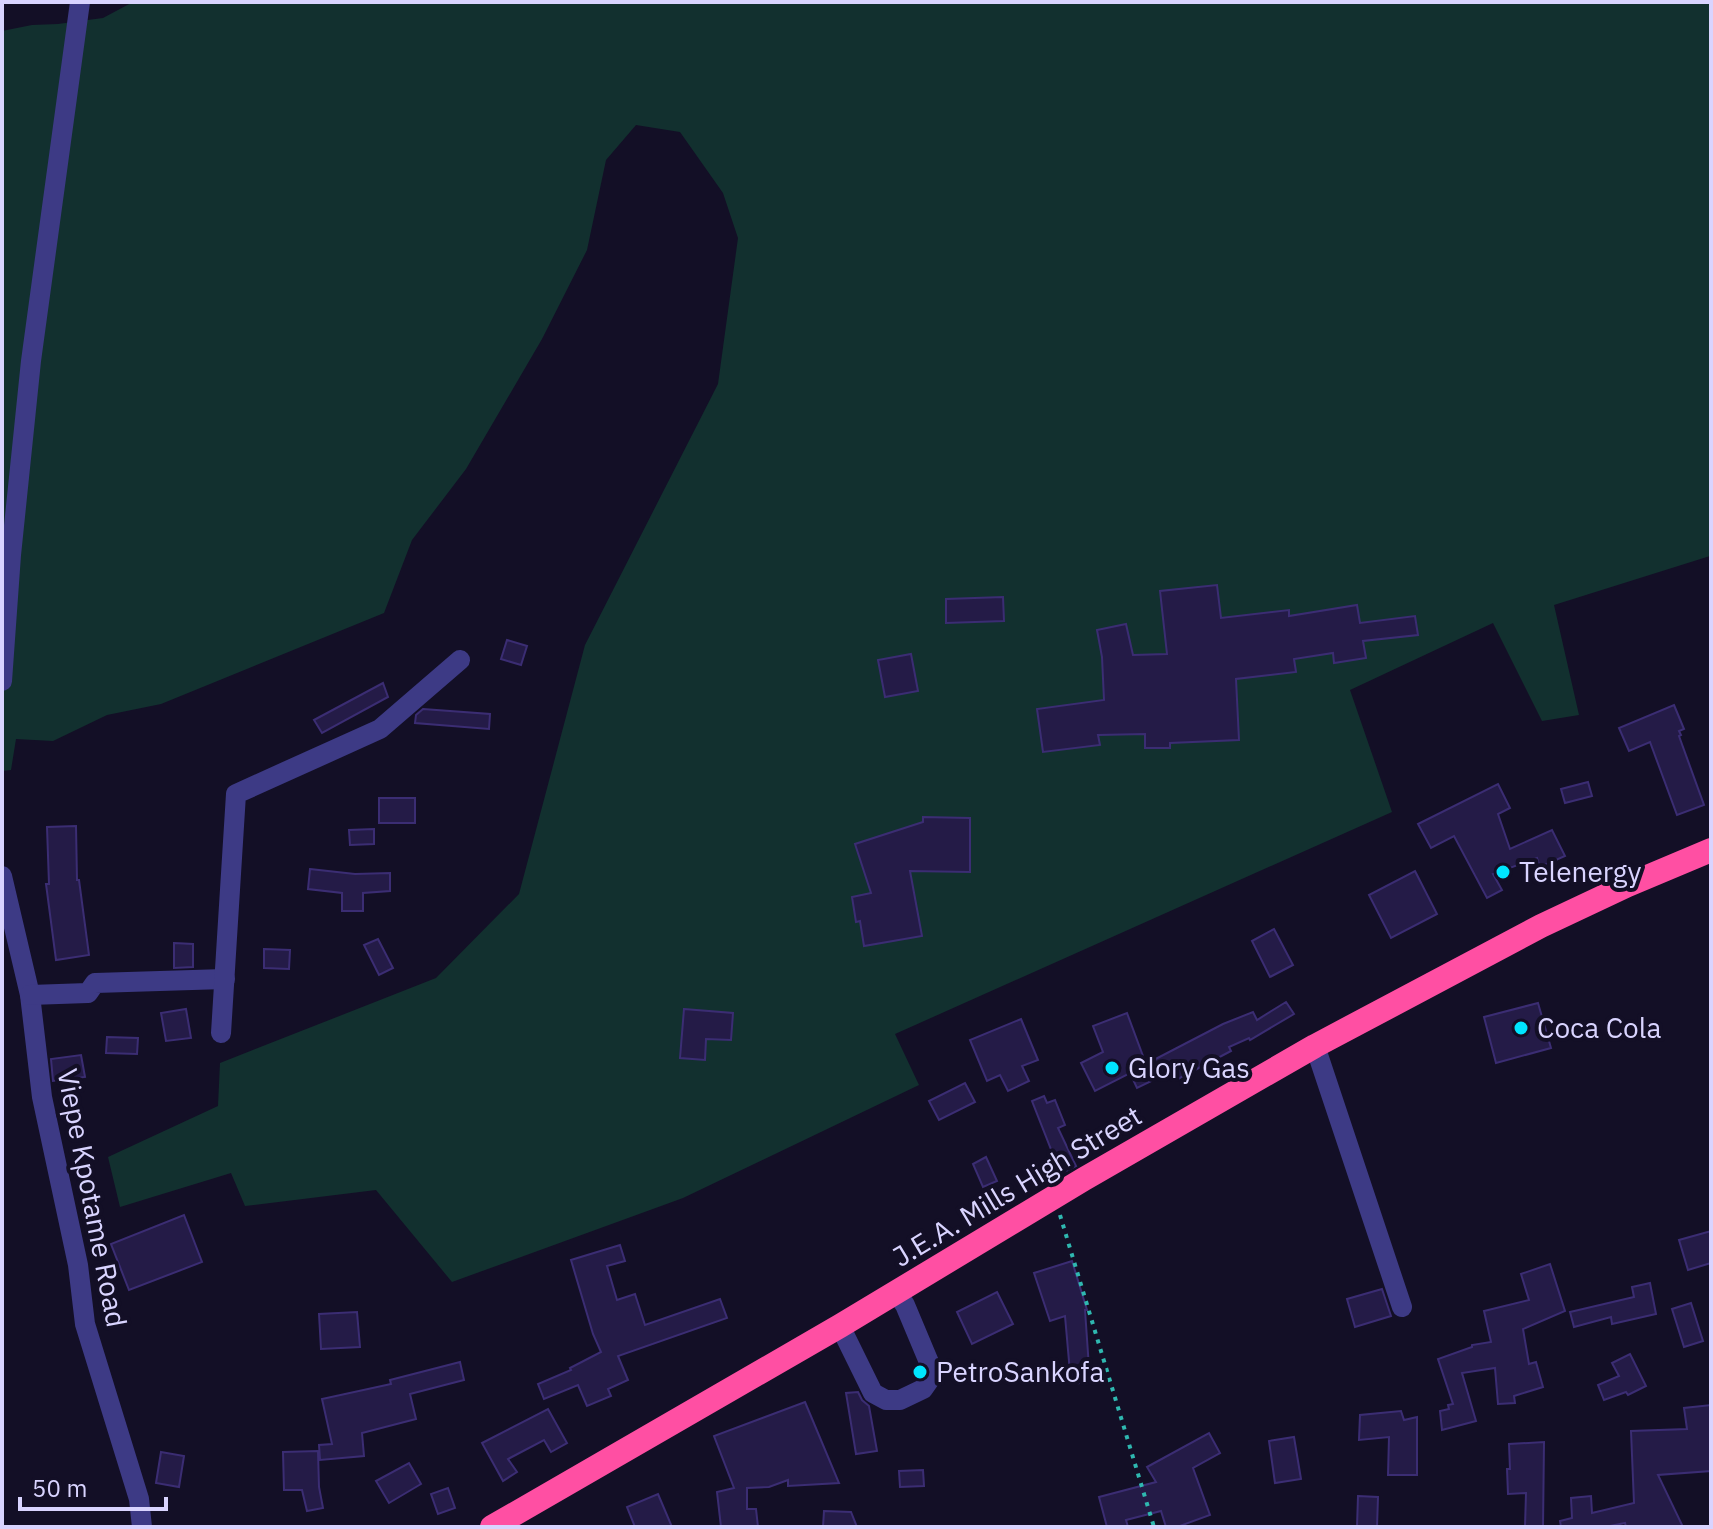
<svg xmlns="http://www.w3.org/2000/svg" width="1713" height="1529" viewBox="0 0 1713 1529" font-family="'IBM Plex Sans',sans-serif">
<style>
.green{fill:#12302f}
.building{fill:#241b47;stroke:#3b2d73;stroke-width:2}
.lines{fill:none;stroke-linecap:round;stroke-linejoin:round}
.path{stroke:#2fb8b0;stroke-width:4;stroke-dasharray:4 6;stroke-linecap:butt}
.minor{stroke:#3d3a85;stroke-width:20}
.highway{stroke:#ff4fa3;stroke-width:24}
.poi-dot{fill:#00e5ff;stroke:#130f26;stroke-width:3}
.labels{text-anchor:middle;stroke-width:8;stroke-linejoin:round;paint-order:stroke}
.poi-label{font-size:28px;fill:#d9d4ff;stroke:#130f26;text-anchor:start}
.street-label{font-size:28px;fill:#d9d4ff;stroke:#130f26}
</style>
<rect width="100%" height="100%" fill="#130f26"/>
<!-- green -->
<polygon class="green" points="133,2 1711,2 1711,559 1710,556 1554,605 1579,715 1542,721 1493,623 1350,690 1392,812 895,1034 919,1085 683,1198 452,1282 376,1190 245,1206 231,1173 120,1207 108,1157 218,1106 220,1063 436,978 519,894 585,645 718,384 738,238 723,193 680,132 636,125 606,160 587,250 542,339 466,469 412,540 384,613 161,704 107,715 53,741 16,739 11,770 2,771 2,31 32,25 58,24 103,18"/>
<!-- building -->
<g class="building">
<polygon points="1217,585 1221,618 1289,610 1289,616 1357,605 1360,623 1415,616 1418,635 1363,641 1366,658 1334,663 1333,653 1294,659 1296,672 1236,679 1239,740 1170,743 1170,748 1145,748 1145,734 1098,735 1100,745 1043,752 1037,709 1104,700 1102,657 1097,630 1126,624 1133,655 1167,654 1160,591"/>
<polygon points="1003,597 1004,621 946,623 946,599"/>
<polygon points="507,640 527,646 521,665 501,659"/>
<polygon points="911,654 918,691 885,697 878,660"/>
<polygon points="383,683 388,697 322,733 314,720"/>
<polygon points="1674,705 1684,729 1679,731 1681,735 1679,736 1704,805 1677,815 1650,742 1629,751 1619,728"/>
<polygon points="423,709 490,714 489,729 415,723 416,715"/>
<polygon points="1588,782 1592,796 1565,803 1561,789"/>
<polygon points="1498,784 1510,808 1498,814 1510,849 1552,830 1565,856 1540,867 1537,858 1493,874 1502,890 1487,898 1454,836 1431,848 1418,824"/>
<rect x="379" y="798" width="36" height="25"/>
<polygon points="923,817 970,818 970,872 910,871 922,936 864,946 860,921 856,922 852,897 871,893 855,844 923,822"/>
<polygon points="76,826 77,880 79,880 89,955 56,960 46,884 49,884 47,827"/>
<polygon points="374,829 374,844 350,845 349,830"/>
<polygon points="310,869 355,874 390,873 390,891 363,893 363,911 342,911 342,893 308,889"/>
<polygon points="1415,871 1437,914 1391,938 1369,895"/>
<polygon points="1274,929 1293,965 1270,977 1252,941"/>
<polygon points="378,939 393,968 379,975 364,945"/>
<polygon points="174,943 193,944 193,967 174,968"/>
<polygon points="264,949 290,950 289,969 264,968"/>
<polygon points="1286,1002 1294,1014 1250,1040 1249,1038 1229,1047 1231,1051 1176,1080 1172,1071 1137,1088 1130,1073 1095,1091 1081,1063 1103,1052 1093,1026 1127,1013 1146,1064 1223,1024 1253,1012 1257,1020"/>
<polygon points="1538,1003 1551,1048 1496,1063 1484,1017"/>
<polygon points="186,1009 191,1038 166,1041 161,1013"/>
<polygon points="684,1009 733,1013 731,1040 706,1039 705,1060 680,1058"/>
<polygon points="1021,1019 1038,1060 1022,1066 1029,1081 1008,1091 1000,1075 987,1081 970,1040"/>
<polygon points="107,1037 138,1038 137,1054 106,1053"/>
<polygon points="81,1055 85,1077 53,1081 51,1059"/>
<polygon points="965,1083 975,1102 939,1120 929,1101"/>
<polygon points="1044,1096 1047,1103 1055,1100 1065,1125 1058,1128 1076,1166 1060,1174 1050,1153 1052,1152 1032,1101"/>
<polygon points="986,1157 997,1181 983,1187 973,1164"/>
<polygon points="184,1215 202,1262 129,1290 111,1244"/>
<polygon points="1711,1231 1711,1263 1688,1270 1679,1240"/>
<polygon points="620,1245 625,1261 607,1266 617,1300 635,1294 645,1325 720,1299 727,1318 618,1356 628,1380 608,1389 611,1396 587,1406 578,1385 544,1399 538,1384 571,1370 570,1368 601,1352 593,1334 571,1260"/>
<polygon points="1072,1261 1087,1310 1085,1310 1090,1382 1071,1384 1065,1316 1050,1321 1034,1273"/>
<polygon points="1550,1264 1565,1311 1523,1329 1529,1364 1536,1362 1543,1387 1514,1396 1515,1403 1498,1404 1495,1368 1462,1373 1476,1421 1442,1430 1440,1411 1449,1409 1448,1405 1453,1404 1438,1359 1472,1347 1472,1345 1491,1342 1484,1311 1529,1300 1521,1274"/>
<polygon points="1650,1283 1656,1314 1612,1324 1611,1317 1574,1327 1570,1312 1634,1297 1632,1287"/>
<polygon points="1382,1289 1391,1316 1355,1327 1347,1299"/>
<polygon points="997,1292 1013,1324 972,1344 957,1312"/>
<polygon points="1691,1303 1703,1341 1684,1347 1672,1309"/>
<polygon points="357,1312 360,1347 321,1349 319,1314"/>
<polygon points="1630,1354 1646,1386 1628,1395 1626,1392 1604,1400 1598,1385 1619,1376 1612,1363"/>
<polygon points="460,1362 464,1380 410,1394 416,1419 362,1433 364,1456 320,1460 319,1445 332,1444 322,1399 391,1384 390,1380"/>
<polygon points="858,1392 862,1400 869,1406 877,1451 856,1454 846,1393"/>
<polygon points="805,1402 839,1483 788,1486 788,1480 769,1487 747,1488 747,1509 756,1509 758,1527 721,1527 717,1492 734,1488 714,1436"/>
<polygon points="1711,1405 1711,1471 1658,1475 1683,1527 1626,1527 1625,1523 1605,1527 1561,1527 1560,1521 1572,1518 1571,1498 1591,1496 1592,1513 1634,1503 1631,1431 1687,1429 1684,1408"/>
<polygon points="548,1409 567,1443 551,1452 544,1440 508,1459 517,1472 503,1481 482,1443"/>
<polygon points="1401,1411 1404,1420 1417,1417 1417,1475 1388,1475 1389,1437 1359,1440 1360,1415"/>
<polygon points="1209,1433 1220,1453 1193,1468 1210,1515 1177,1527 1166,1527 1161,1511 1126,1520 1128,1527 1107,1527 1099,1497 1156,1482 1147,1467"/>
<polygon points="1294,1437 1301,1479 1275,1483 1269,1441"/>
<polygon points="1544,1442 1543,1527 1525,1527 1526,1493 1508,1494 1507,1469 1510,1469 1509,1444"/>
<polygon points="318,1451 319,1487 323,1508 307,1511 302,1490 284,1490 283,1452"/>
<polygon points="161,1452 184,1456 179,1487 156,1483"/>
<polygon points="409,1463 421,1484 389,1503 376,1481"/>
<polygon points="923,1470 924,1486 900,1487 899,1471"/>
<polygon points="448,1488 455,1508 438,1514 431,1494"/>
<polygon points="658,1494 672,1527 635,1527 627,1507"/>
<polygon points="1358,1496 1378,1497 1377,1527 1357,1527"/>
<polygon points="824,1511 851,1512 857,1527 823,1527"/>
</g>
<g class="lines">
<!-- path -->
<polyline class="path" points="1060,1215 1154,1527"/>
<!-- minor -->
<g class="minor">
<polyline points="2,681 11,555 31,361 80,2"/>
<polyline points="2,876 30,995 42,1097 78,1265 85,1324 139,1499 142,1527"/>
<polyline points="30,995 88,993 95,983 225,979"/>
<polyline points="221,1033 236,794 380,729 460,660"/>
<polyline points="1315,1046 1402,1307"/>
<polyline points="840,1326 873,1393 886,1400 900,1400 923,1389 930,1379 931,1367 905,1305 896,1292"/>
</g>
<!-- highway -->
<polyline class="highway" points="492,1527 840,1326 1084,1179 1315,1046 1541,926 1628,885 1711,850"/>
</g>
<!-- markers -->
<g class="poi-dot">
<circle cx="1503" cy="872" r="8"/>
<circle cx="1521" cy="1028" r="8"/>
<circle cx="1112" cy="1068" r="8"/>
<circle cx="920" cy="1372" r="8"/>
</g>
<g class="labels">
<!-- poi labels -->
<g class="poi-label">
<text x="1519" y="882">Telenergy</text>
<text x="1537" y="1038">Coca Cola</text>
<text x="1128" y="1078">Glory Gas</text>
<text x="936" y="1382">PetroSankofa</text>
</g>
<!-- street labels -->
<g class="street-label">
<text transform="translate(1017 1186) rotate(-31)" y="10">J.E.A. Mills High Street</text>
<text transform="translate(92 1198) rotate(79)" y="10">Viepe Kpotame Road</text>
</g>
</g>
<!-- border -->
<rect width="1713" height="1529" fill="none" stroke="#d9d4ff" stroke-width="8"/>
<!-- scale -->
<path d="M20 1497v12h146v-12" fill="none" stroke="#d9d4ff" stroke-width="4"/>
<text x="32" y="1497" font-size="24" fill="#d9d4ff" stroke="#130f26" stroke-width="6" paint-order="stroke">50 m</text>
</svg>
